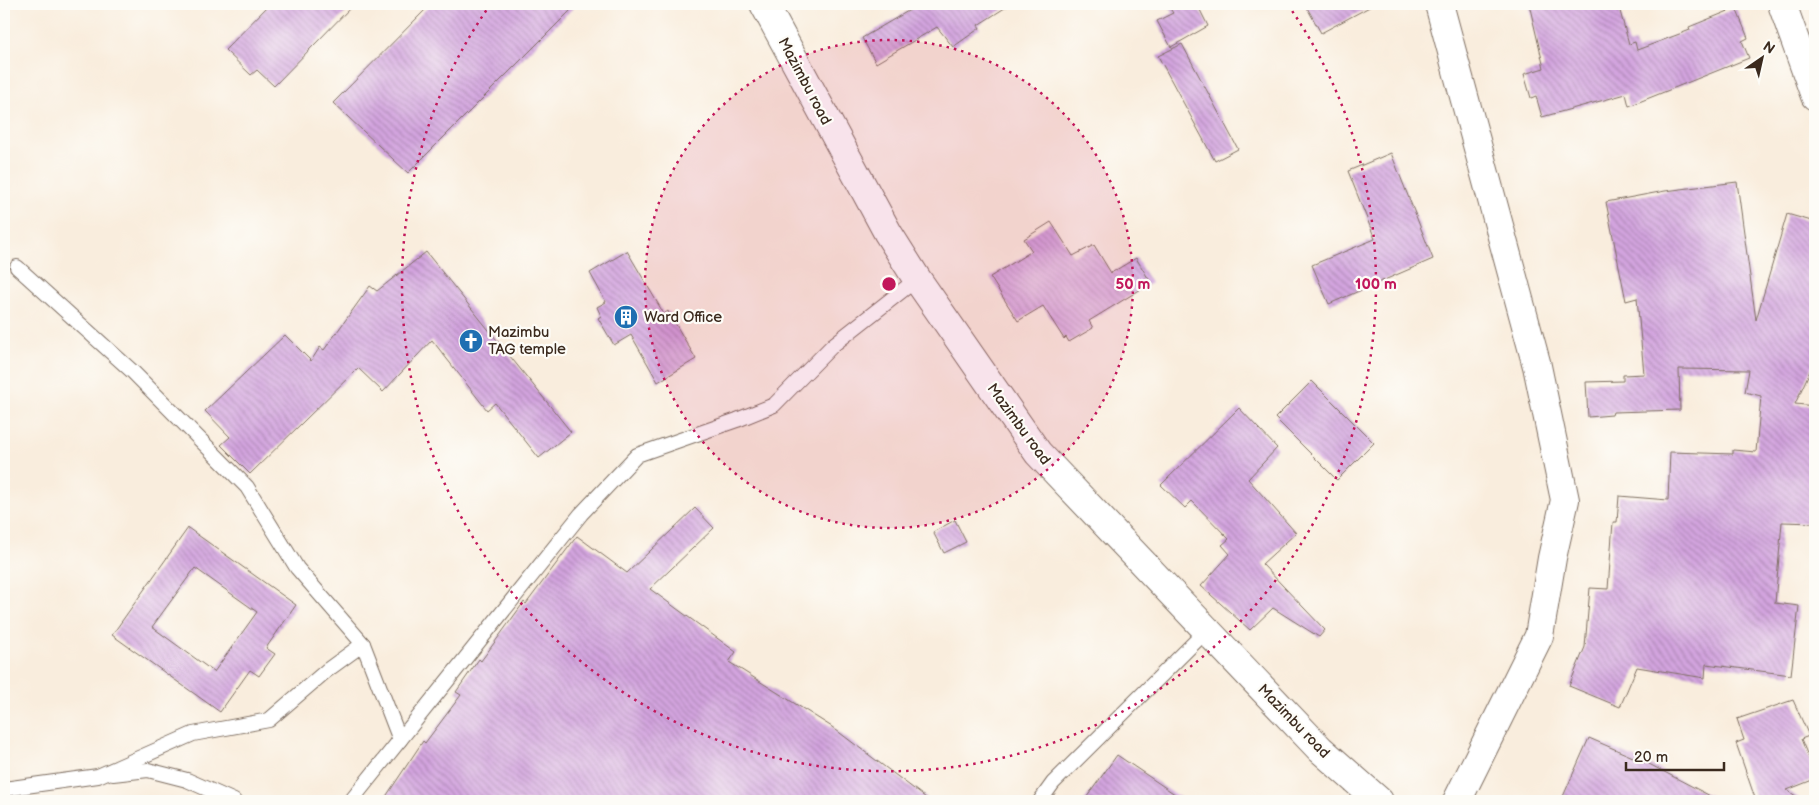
<svg xmlns="http://www.w3.org/2000/svg" width="1819" height="805" viewBox="0 0 1819 805" font-family="'Balsamiq Sans',sans-serif">
<style>
.building{fill:url(#building-back-hatch);fill-rule:evenodd}
.lines{fill:none;stroke-linecap:round;stroke-linejoin:round}
.lane-casing{stroke:#7e6e61;stroke-width:16}
.street-casing{stroke:#7e6e61;stroke-width:30}
.lane{stroke:#fff;stroke-width:14}
.street{stroke:#fff;stroke-width:28}
.ring{fill:none;stroke:#c2185b;stroke-width:2.5;stroke-dasharray:2.5 5}
.labels{text-anchor:middle;stroke-width:4.5;stroke-linejoin:round;paint-order:stroke}
.street-label{font-size:15px;fill:#3b2a1e;stroke:#fdfcf7}
.poi-label{font-size:15px;fill:#3b2a1e;stroke:#fdfcf7;text-anchor:start}
.centre{fill:#c2185b;stroke:#fdfcf7;stroke-width:2.5}
.ring-label{font-size:15px;text-anchor:middle;font-weight:bold;fill:#c2185b;stroke:#fdfcf7;stroke-width:4.5;stroke-linejoin:round;paint-order:stroke}
</style>
<defs>
<pattern id="building-back-hatch" width="6" height="6" patternUnits="userSpaceOnUse" patternTransform="scale(1.25)"><rect width="6" height="6" fill="#d3a4df"/><path d="M-1 5l2 2M0 0l6 6M5-1l2 2" fill="none" stroke="#ac86b4"/></pattern>
</defs>
<rect width="100%" height="100%" fill="#fdfcf7"/>
<filter id="ink" filterUnits="userSpaceOnUse"><feTurbulence type="fractalNoise" baseFrequency=".02" numOctaves="2"/><feDisplacementMap in="SourceGraphic" scale="10" xChannelSelector="R" yChannelSelector="G"/><feConvolveMatrix kernelMatrix="1 2 1 2 8 2 1 2 1" color-interpolation-filters="sRGB"/></filter>
<filter id="wash" filterUnits="userSpaceOnUse"><feTurbulence type="fractalNoise" baseFrequency=".0096" numOctaves="4" result="noise"/><feDisplacementMap in="SourceGraphic" scale="20" xChannelSelector="R" yChannelSelector="G"/><feGaussianBlur stdDeviation="1.12" result="paint"/><feColorMatrix in="noise" values="0 0 0 0 0 0 0 0 0 0 0 0 0 0 0 0 0 1.4 0 .05"/><feComposite in="paint" operator="in"/></filter>
<g filter="url(#wash)">
<rect width="100%" height="100%" fill="#f9eddd"/>
<g id="blocks">
<!-- building -->
<g class="building">
<polygon points="270,4 354,4 274,86 257,70 251,75 225,50"/>
<polygon points="431,4 577,4 408,173 333,103"/>
<polygon points="920,4 1011,4 978,25 980,28 953,47 937,27 876,63 862,38"/>
<polygon points="1167,4 1197,4 1208,26 1171,47 1157,21 1173,13"/>
<polygon points="1305,4 1375,4 1321,33"/>
<polygon points="1529,4 1618,4 1629,44 1635,42 1637,50 1690,30 1689,27 1736,8 1748,38 1742,41 1749,58 1629,106 1626,94 1542,117 1536,96 1531,98 1524,74 1544,68"/>
<polygon points="1182,44 1238,149 1215,161 1158,56"/>
<polygon points="1391,153 1433,259 1329,304 1312,265 1375,239 1348,171"/>
<polygon points="1737,182 1756,320 1787,214 1815,222 1815,360 1795,404 1815,406 1815,523 1782,522 1775,603 1799,606 1791,675 1706,664 1705,678 1637,667 1620,707 1569,686 1585,647 1590,588 1608,589 1613,522 1617,522 1619,496 1668,500 1670,452 1733,454 1733,450 1756,452 1761,396 1745,392 1749,370 1679,369 1680,410 1613,412 1612,415 1588,417 1586,382 1623,381 1623,375 1644,374 1637,298 1626,301 1606,202 1665,191"/>
<polygon points="1051,222 1073,256 1094,245 1111,273 1136,258 1151,283 1089,321 1093,328 1069,342 1066,337 1064,339 1043,306 1018,321 990,277 1032,251 1024,239"/>
<polygon points="627,251 664,314 668,311 696,359 658,382 631,335 614,345 598,318 601,316 597,307 606,302 590,273"/>
<polygon points="426,252 571,432 539,458 495,403 487,410 432,340 383,392 358,368 250,474 221,445 230,437 205,411 285,335 311,361 320,347 324,350 370,286 377,291"/>
<polygon points="1312,381 1374,443 1337,480 1275,418"/>
<polygon points="1239,408 1277,448 1248,479 1296,533 1262,564 1325,630 1319,637 1273,608 1250,630 1201,586 1230,554 1222,545 1229,539 1192,501 1185,508 1161,485"/>
<polygon points="695,508 714,528 650,589 736,652 729,662 832,727 930,801 383,801 423,741 425,743 461,695 456,692 479,659 481,661 524,602 526,604 577,536 627,573"/>
<polygon points="955,520 966,542 944,553 933,532"/>
<path d="M188,528L296,605L266,648L275,654L259,676L250,670L220,712L112,635ZM195,568L257,612L214,672L152,627Z"/>
<polygon points="1793,700 1809,736 1801,739 1815,773 1815,779 1787,790 1803,801 1756,801 1736,743 1744,740 1737,719"/>
<polygon points="1589,738 1649,764 1720,801 1561,801"/>
<polygon points="1117,755 1185,801 1084,801"/>
</g>
</g>
</g>
<g filter="url(#ink)">
<use href="#blocks" fill-opacity="0" stroke="#7e6e61" stroke-width="1"/>
<g class="lines">
<!-- lane casing -->
<g class="lane-casing">
<g id="lane">
<polyline points="17,267 133,372 247,487 297,568 363,644 400,740"/>
<polyline points="113,774 148,770 187,780 234,801"/>
<polyline points="4,789 98,776 193,734 269,720 326,671 363,644"/>
<polyline points="351,801 581,514 637,455 737,420 774,405 833,345 917,279"/>
<polyline points="1040,801 1053,783 1207,630"/>
</g>
</g>
<!-- street casing -->
<g class="street-casing">
<g id="street">
<polyline points="764,4 888,233 917,279 1038,453 1320,749 1379,801"/>
<polyline points="1439,4 1537,366 1565,500 1552,558 1539,636 1457,801"/>
<polyline points="1782,4 1815,96"/>
</g>
</g>
<!-- lane -->
<use href="#lane" class="lane"/>
<!-- street -->
<use href="#street" class="street"/>
</g>
</g>
<!-- distance rings -->
<circle cx="889" cy="284" r="244" fill="#c2185b" fill-opacity=".12"/>
<g class="ring">
<circle cx="889" cy="284" r="244"/>
<path d="M1288 5A487 487 0 1 1 490 5"/>
</g>
<!-- icons -->
<defs>
<g id="building-disc" transform="scale(1.25)"><circle r="9.5" fill="#1f6fb2" stroke="#fdfcf7"/><path d="M-4-6H4V6H1V3H-1V6H-4ZM-2.5-4.3h1.7v1.8h-1.7ZM.8-4.3h1.7v1.8H.8ZM-2.5-1h1.7V.8h-1.7ZM.8-1h1.7V.8H.8Z" fill="#fff"/></g>
<g id="church-disc" transform="scale(1.25)"><circle r="9.5" fill="#1f6fb2" stroke="#fdfcf7"/><path d="M-1.2-6h2.4v3.5h3.3v2.4h-3.3V6h-2.4V-.1h-3.3v-2.4h3.3Z" fill="#fff"/></g>
</defs>
<g fill-rule="evenodd">
<use href="#building-disc" x="626" y="317"/>
<use href="#church-disc" x="471" y="341"/>
</g>
<g class="labels">
<!-- street labels -->
<g class="street-label">
<text transform="translate(805 81) rotate(62)" y="5">Mazimbu road</text>
<text transform="translate(1019 424) rotate(54)" y="5">Mazimbu road</text>
<text transform="translate(1294 721) rotate(46)" y="5">Mazimbu road</text>
</g>
<!-- poi labels -->
<g class="poi-label">
<text x="644" y="322">Ward Office</text>
<text x="488" y="337">Mazimbu<tspan x="488" dy="17">TAG temple</tspan></text>
</g>
</g>
<circle cx="889" cy="284" r="8" class="centre"/>
<g class="ring-label">
<text x="1133" y="289">50 m</text>
<text x="1376" y="289">100 m</text>
</g>
<!-- margin -->
<rect width="1819" height="805" fill="none" stroke="#fdfcf7" stroke-width="20"/>
<!-- north arrow -->
<g transform="translate(1762 58) rotate(34)" stroke="#fdfcf7" stroke-width="4" paint-order="stroke">
<path d="M0-4L9 19L0 12L-9 19Z" fill="#3b2a1e"/>
<text y="-8" font-size="14" font-weight="bold" text-anchor="middle" fill="#3b2a1e">N</text>
</g>
<!-- scale -->
<path d="M1626 762v8h98v-8" fill="none" stroke="#3b2a1e" stroke-width="2.5"/>
<text x="1634" y="762" font-size="15" fill="#3b2a1e" stroke="#fdfcf7" stroke-width="4" paint-order="stroke">20 m</text>
</svg>
